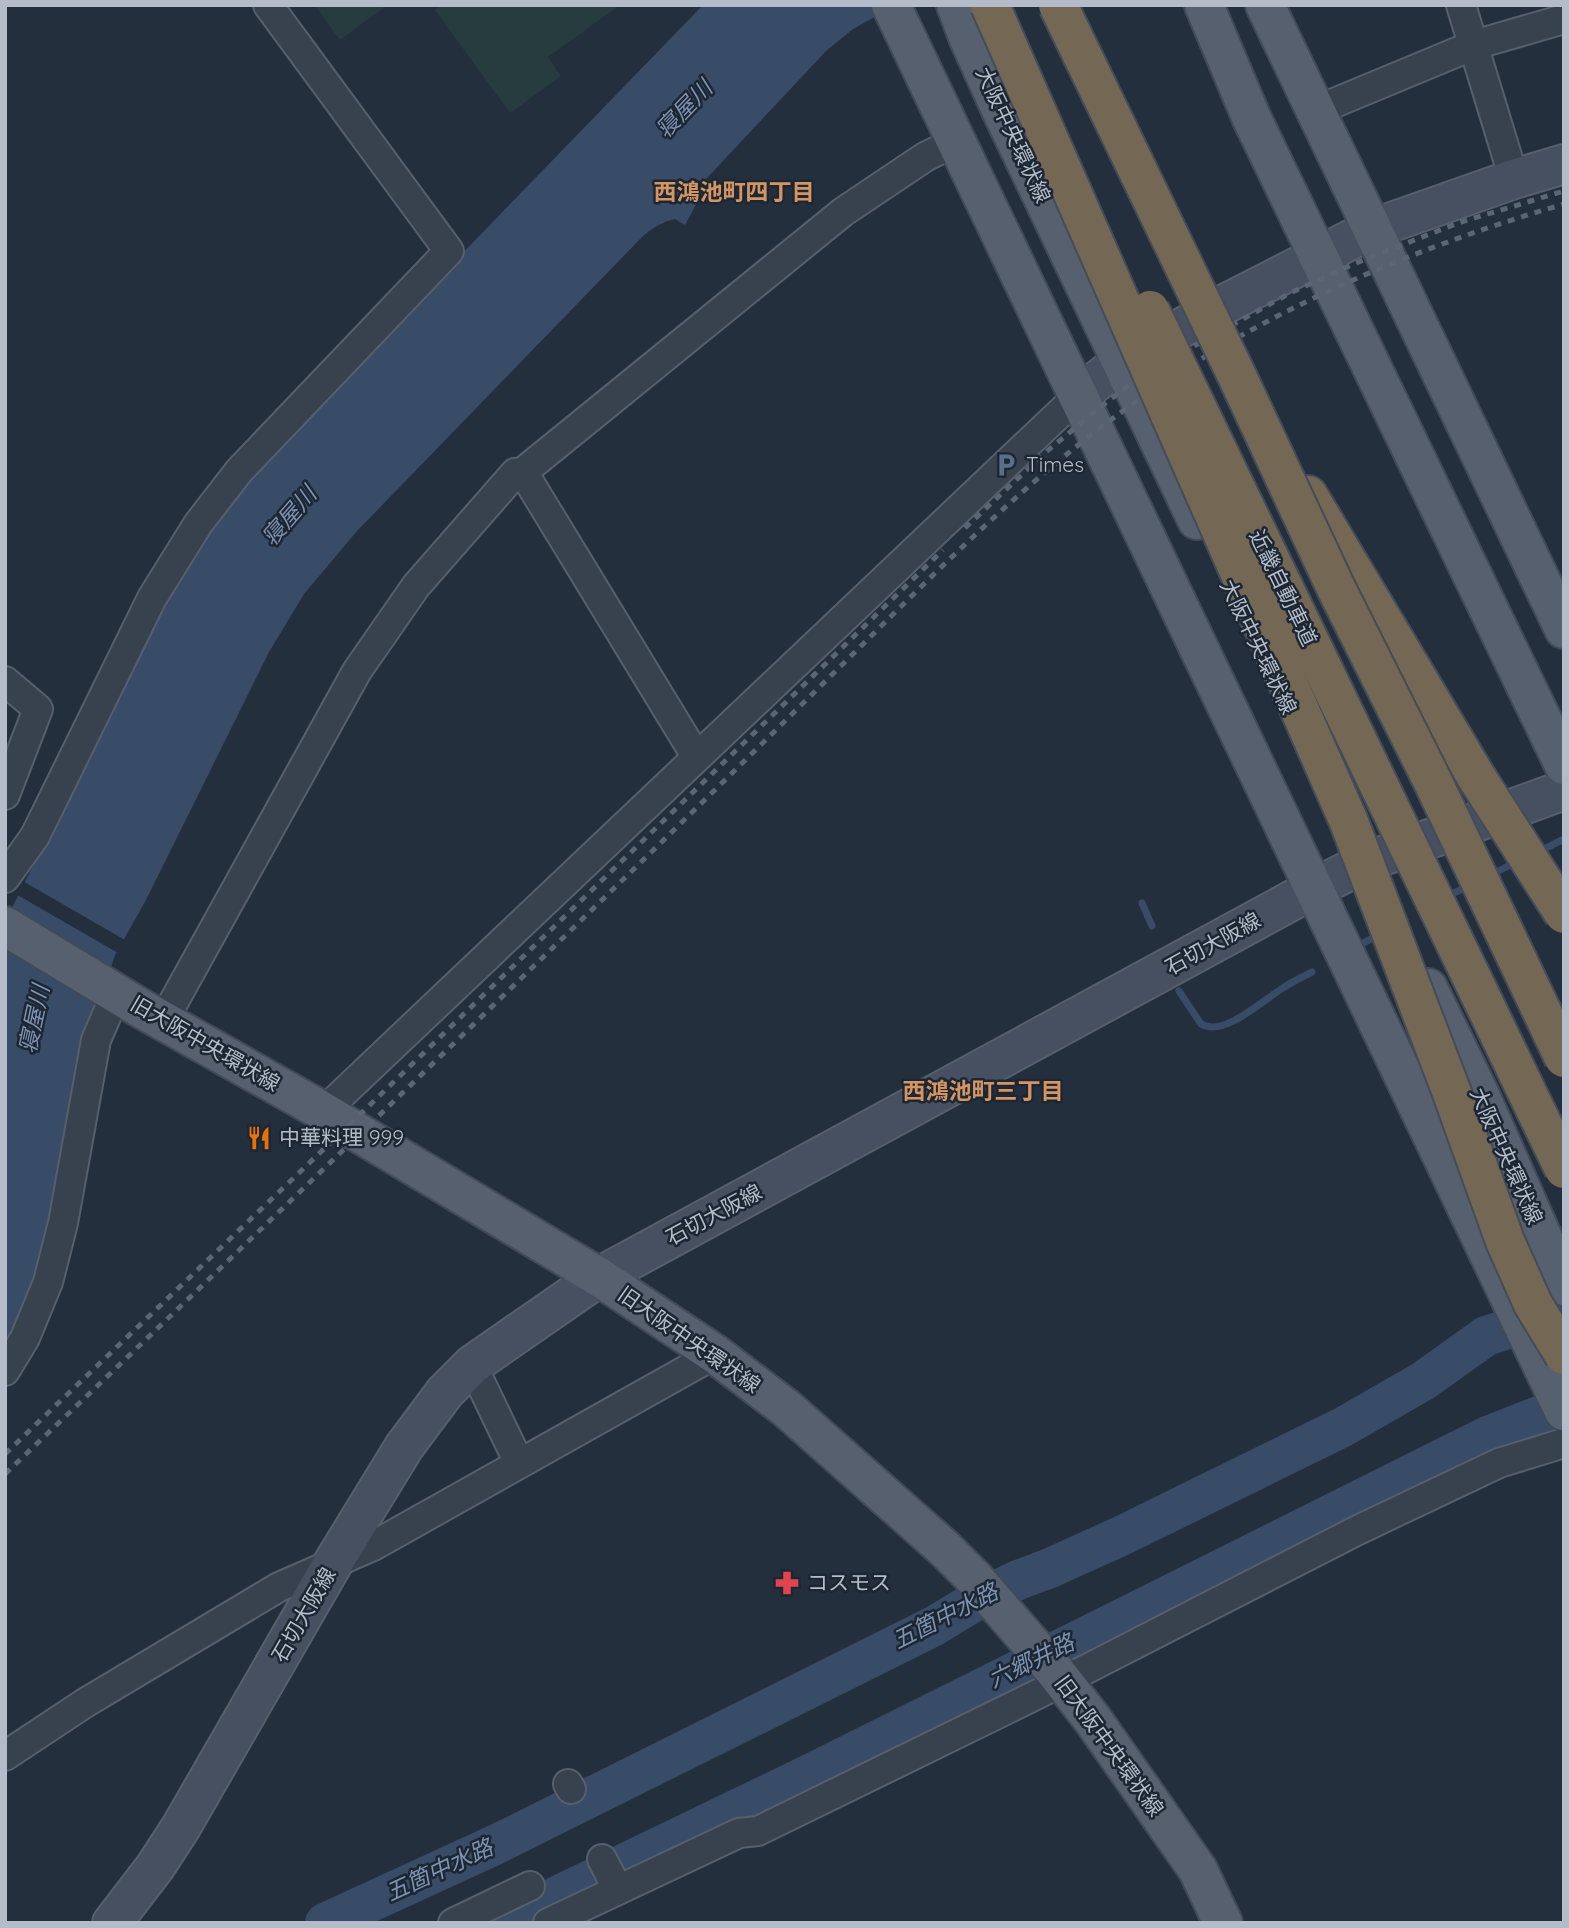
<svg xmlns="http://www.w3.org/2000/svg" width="1569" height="1928" viewBox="0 0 1569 1928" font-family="Quicksand,'Noto Sans JP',sans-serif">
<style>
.green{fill:#263c3f}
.water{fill:#394c67}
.pier{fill:#242f3e}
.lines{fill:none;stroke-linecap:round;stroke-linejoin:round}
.stream{stroke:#394c67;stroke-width:7}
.river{stroke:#394c67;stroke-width:40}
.street-casing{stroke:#565f6c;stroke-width:32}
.secondary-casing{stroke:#565f6c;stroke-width:42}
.primary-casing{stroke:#414a57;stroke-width:42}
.highway-casing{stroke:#434c59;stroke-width:42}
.street{stroke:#38414e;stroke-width:28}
.secondary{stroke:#465061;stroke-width:38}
.primary{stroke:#56606e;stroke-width:38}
.highway{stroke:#746855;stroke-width:38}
.rail{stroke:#5a6575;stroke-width:5;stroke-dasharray:7 7;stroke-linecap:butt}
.highway-bridge-casing{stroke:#434c59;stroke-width:42;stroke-linecap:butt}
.highway-bridge{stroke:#746855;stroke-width:38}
.labels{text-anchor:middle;stroke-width:5;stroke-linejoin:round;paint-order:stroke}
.street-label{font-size:21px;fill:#b4bcc9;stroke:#1d2633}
.poi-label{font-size:21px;fill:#b4bcc9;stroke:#1d2633;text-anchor:start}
.water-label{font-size:23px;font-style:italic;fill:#7c92b1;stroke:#1d2633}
.neighbourhood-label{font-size:23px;font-weight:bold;fill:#d59563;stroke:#1d2633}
</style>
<rect width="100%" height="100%" fill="#242f3e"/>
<!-- green -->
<g class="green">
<polygon points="315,5 387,5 340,40"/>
<polygon points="442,5 620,5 548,57 561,76 510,113 435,10"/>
</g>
<!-- water -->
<path class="water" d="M703,5H896L853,29L827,50L706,179L705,188L685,225L675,219C662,222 652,228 642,237L357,531L304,594L269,652L146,900L115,955L99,1003L41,1279L5,1358V922L144,643L184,567L227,503L330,390Z"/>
<!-- pier -->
<polygon class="pier" points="21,880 125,940 118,953 14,893"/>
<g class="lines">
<!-- stream -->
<g class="stream">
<polyline points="1536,853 1564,839"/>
<polyline points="1489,876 1516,862"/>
<polyline points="1445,897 1469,886"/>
<polyline points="1142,903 1152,926"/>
<polyline points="1355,947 1373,938"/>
<path d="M1179,991L1201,1024C1224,1038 1264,999 1283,988C1292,982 1302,977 1312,972"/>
</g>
<!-- river -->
<g class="river">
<polyline points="325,1923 499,1843 934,1626 977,1600 1018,1580 1050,1568 1121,1536 1343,1427 1423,1381 1486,1336 1564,1311"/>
<polyline points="501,1923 812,1773 1490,1435 1564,1406"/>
</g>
<!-- street casing -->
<g class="street-casing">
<g id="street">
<polyline points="1461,5 1514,179"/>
<polyline points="1315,111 1474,45 1564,19"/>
<polyline points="523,472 696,756"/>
<polyline points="5,681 38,709 5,795"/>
<polyline points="5,878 35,836 152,598 198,524 239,471 449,251 268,5"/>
<polyline points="161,1019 173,1003 357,671 416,586 515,473 523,472 843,212 925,157 955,142"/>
<polyline points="323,1112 1078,396"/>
<polyline points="472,1365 519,1463"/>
<polyline points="5,1371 25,1338 48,1282 63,1223 96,1040 116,994"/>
<polyline points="5,1756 85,1703 279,1587 373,1546 715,1354"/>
<polyline points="568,1784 571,1789"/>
<polyline points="602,1859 618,1890"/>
<polyline points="453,1923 530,1886"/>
<polyline points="548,1923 739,1833 758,1831 1036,1695 1358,1530 1499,1463 1564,1443"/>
</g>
</g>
<!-- secondary casing -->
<g class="secondary-casing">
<g id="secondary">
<polyline points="1078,396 1121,362 1221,306 1372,229 1514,179 1564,164"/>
<polyline points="112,1923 155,1867 181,1827 333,1563 404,1447 445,1392 472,1365 599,1277 1313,889 1366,862 1564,790"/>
</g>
</g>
<!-- primary casing -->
<g class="primary-casing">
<g id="primary">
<polyline points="891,5 1564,1411"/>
<polyline points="956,5 968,37 1001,110 1197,520"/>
<polyline points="1204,5 1252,119 1564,765"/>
<polyline points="1265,5 1564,629"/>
<polyline points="5,926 142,1009 312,1105 599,1277 715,1354 786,1408 945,1549 975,1579 1054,1670 1093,1720 1198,1870 1223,1923"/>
<polyline points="1428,988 1479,1093 1564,1286"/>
</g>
</g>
<!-- highway casing -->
<g class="highway-casing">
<polyline id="highway" points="1308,495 1477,778"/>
</g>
<!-- street -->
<use href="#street" class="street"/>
<!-- secondary -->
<use href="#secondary" class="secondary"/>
<!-- primary -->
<use href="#primary" class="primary"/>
<!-- highway -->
<use href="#highway" class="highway"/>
<!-- rail -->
<g class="rail">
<polyline points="965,528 1046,452 1099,408 1147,372 1290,293 1356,263 1458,223 1564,191"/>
<polyline points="5,1454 373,1102 943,550"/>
<path d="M5,1474C217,1272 428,1069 638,865C711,794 784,722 857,650C951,557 1045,462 1156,388C1280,304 1420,246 1564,204"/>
</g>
<!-- highway-bridge casing -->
<g class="highway-bridge-casing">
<g id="highway-bridge">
<polyline points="990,5 1349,822 1452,1093 1505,1241 1533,1304 1564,1355"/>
<polyline points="1058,5 1237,376 1336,588 1433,782 1564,1058"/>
<polyline points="1150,310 1564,1169"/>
<polyline points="1477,778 1564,914"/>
</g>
</g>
<!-- highway-bridge -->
<use href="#highway-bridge" class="highway-bridge"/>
</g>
<!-- icons -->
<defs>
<g id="parking-bare" transform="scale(1.89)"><path d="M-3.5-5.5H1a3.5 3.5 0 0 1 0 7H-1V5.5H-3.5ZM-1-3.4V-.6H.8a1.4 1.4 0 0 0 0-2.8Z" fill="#5c6f8a" stroke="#1d2633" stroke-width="2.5" paint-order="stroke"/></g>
<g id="restaurant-bare" transform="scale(1.89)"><path d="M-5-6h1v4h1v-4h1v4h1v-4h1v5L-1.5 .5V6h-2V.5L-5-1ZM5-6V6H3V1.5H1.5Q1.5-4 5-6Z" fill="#e8710a" stroke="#1d2633" stroke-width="2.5" paint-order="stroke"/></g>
<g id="pharmacy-bare" transform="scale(1.89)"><path d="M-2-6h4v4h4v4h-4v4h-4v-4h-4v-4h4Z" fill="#e0444e" stroke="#1d2633" stroke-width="2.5" paint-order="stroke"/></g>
</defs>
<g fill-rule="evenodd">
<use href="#parking-bare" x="1006" y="465"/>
<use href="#restaurant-bare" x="259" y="1138"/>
<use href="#pharmacy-bare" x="787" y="1583"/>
</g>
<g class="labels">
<!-- street labels -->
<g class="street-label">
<text transform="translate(1013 135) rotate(65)" y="7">大阪中央環状線</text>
<text transform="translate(1283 588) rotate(64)" y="7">近畿自動車道</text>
<text transform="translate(1258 647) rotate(64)" y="7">大阪中央環状線</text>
<text transform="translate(1213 944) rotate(-29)" y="7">石切大阪線</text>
<text transform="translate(205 1044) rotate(30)" y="7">旧大阪中央環状線</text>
<text transform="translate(1506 1156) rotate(66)" y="7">大阪中央環状線</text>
<text transform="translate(714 1215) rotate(-28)" y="7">石切大阪線</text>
<text transform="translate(689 1340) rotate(35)" y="7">旧大阪中央環状線</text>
<text transform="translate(304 1615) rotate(-60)" y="7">石切大阪線</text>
<text transform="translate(1109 1746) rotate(54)" y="7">旧大阪中央環状線</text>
</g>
<!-- poi labels -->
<g class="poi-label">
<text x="1026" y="472">Times</text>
<text x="279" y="1145">中華料理 999</text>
<text x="807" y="1590">コスモス</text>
</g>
<!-- water labels -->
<g class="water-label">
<text transform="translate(684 109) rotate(-46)" y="8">寝屋川</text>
<text transform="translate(289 516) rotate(-49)" y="8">寝屋川</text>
<text transform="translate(34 1019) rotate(-78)" y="8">寝屋川</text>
<text transform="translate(945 1616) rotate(-27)" y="8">五箇中水路</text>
<text transform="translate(1031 1661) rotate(-26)" y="8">六郷井路</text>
<text transform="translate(439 1870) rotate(-25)" y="8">五箇中水路</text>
</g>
<!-- neighbourhood labels -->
<g class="neighbourhood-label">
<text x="734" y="200">西鴻池町四丁目</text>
<text x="983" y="1099">西鴻池町三丁目</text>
</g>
</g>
<!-- border -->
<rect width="1569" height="1928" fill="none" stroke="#b4bcc9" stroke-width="14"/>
</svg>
